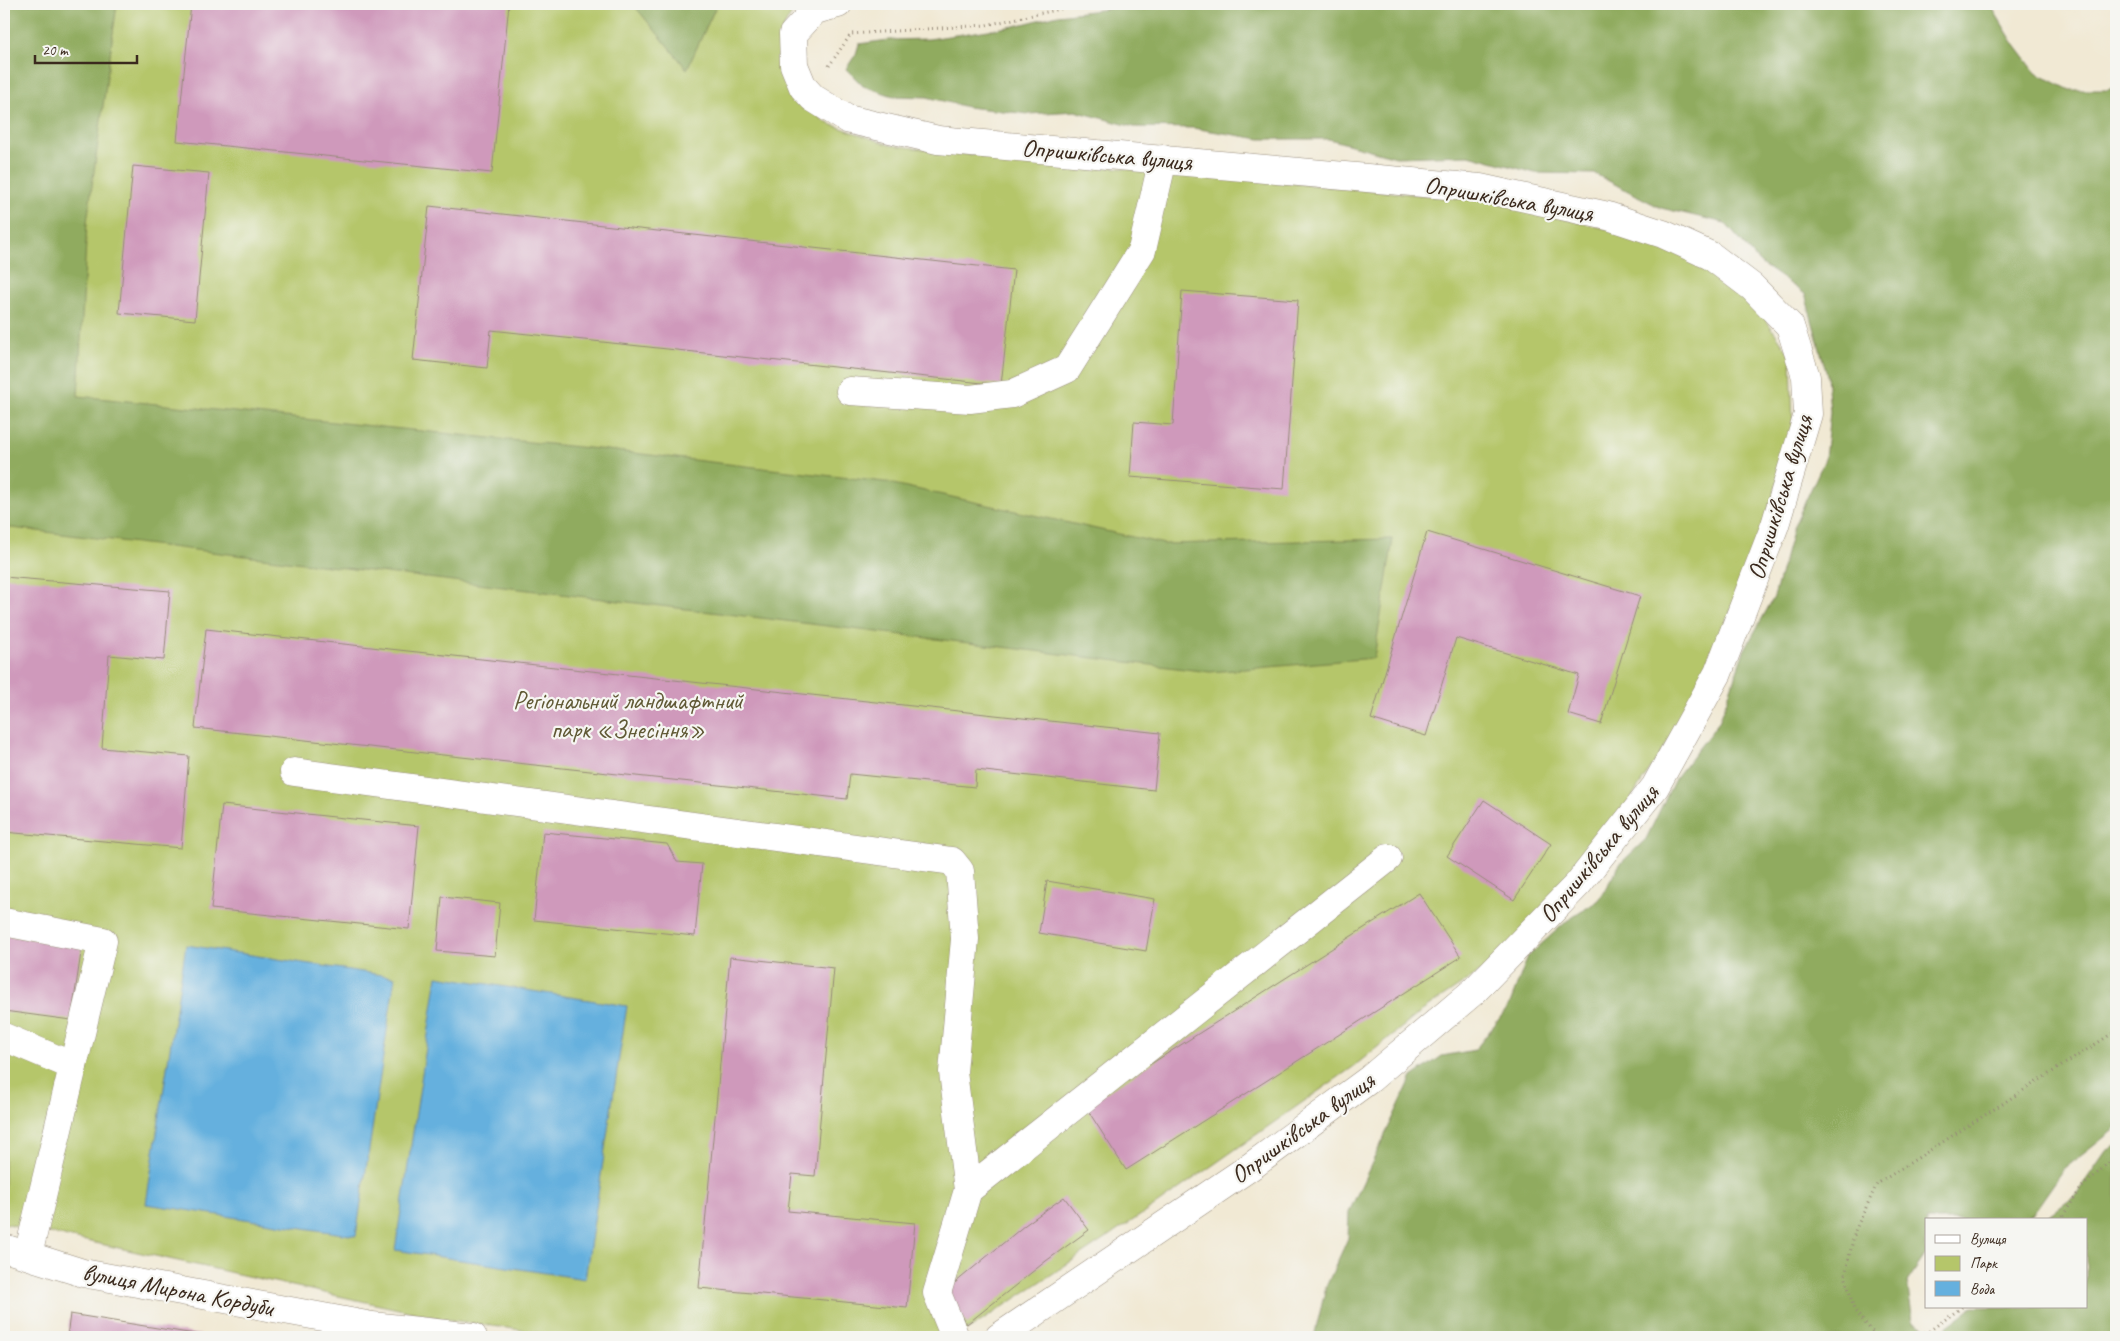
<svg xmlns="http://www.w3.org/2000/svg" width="2120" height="1341" viewBox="0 0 2120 1341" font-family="Caveat,sans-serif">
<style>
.green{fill:#b5c66a;stroke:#787844}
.forest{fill:#90ab5e;stroke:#666a3e}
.water{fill:#65b0de;stroke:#506d7e}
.building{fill:#cf99bb}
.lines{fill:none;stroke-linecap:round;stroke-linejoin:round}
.minor-casing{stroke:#968a79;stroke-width:29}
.major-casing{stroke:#968a79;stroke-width:29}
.path{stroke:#968a79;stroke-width:3;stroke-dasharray:1 4;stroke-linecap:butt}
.minor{stroke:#fff;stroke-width:28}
.major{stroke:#fff;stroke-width:28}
.labels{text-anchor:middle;stroke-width:4.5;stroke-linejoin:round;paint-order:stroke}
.street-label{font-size:25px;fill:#3b2a1e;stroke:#f6f6f2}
.park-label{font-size:25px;fill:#605935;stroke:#f6f6f2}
</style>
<rect width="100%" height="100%" fill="#f6f6f2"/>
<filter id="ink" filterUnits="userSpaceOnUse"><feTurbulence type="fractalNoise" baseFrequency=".02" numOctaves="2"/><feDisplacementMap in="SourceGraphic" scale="10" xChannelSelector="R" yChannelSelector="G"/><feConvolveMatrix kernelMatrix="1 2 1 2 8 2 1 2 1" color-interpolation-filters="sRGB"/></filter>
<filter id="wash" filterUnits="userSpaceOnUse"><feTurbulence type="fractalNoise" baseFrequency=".0096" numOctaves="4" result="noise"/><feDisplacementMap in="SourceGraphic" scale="20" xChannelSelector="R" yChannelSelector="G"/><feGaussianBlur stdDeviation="1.12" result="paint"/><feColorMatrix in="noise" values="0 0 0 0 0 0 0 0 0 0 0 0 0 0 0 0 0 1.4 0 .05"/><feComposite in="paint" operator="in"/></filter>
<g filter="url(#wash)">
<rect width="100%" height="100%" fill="#f1e9d4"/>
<!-- green -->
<polygon class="green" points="4,4 801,4 794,9 781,32 778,67 795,98 827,123 890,145 963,154 1489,201 1662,242 1711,267 1760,311 1791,356 1793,431 1762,531 1715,651 1671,737 1626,806 1499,959 1422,1011 1353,1067 1156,1205 971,1328 950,1337 570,1337 444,1319 4,1223"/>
<!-- forest -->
<g class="forest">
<polygon points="4,4 117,4 87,222 78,396 598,449 884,482 1164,544 1393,539 1374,658 1210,672 4,527"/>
<polygon points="633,4 717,4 687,69"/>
<polygon points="1116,4 1990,4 2014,44 2036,73 2070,90 2108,90 2116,86 2116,1128 2064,1169 2032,1215 2018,1220 1926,1220 1926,1254 1907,1282 1913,1321 1938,1333 1973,1307 2086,1307 2086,1220 2043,1220 2075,1196 2106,1151 2116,1146 2116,1337 1314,1337 1326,1287 1348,1238 1349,1212 1412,1077 1442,1056 1475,1050 1509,1006 1528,956 1567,921 1599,900 1620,864 1646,839 1675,779 1719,722 1744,651 1774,597 1793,528 1825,459 1830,412 1827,375 1805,294 1760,263 1725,223 1661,208 1595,174 1535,173 1469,155 1396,157 1329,139 1260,139 1193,128 1134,127 1075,111 1029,114 967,107 927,97 893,96 863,86 846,69 856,54 859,44 888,40 929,39 1015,26 1058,15 1108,9"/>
</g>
<!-- water -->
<g class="water">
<polygon points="186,945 395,977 356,1236 146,1204"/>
<polygon points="437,976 627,1006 585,1279 395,1250"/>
</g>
<g id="blocks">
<!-- building -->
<g class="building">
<polygon points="191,4 509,4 492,173 177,141"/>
<polygon points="133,166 209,173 195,320 119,313"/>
<polygon points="429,206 1014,270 1001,385 491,330 487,368 413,360"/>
<polygon points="1182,291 1298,300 1284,489 1130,477 1134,422 1173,425"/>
<polygon points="1427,532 1640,596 1601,724 1568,714 1579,675 1456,638 1426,736 1371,719"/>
<polygon points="4,577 170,591 164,660 109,655 102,748 189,756 181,848 4,832"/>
<polygon points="206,629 1160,733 1154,790 976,770 975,787 850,774 847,799 195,728"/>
<polygon points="1484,800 1551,844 1514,900 1447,856"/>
<polygon points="222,805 419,826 409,929 211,909"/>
<polygon points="543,832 667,844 677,862 702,864 695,936 534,920"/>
<polygon points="1047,881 1155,899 1146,951 1039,933"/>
<polygon points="1419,893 1461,957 1126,1170 1085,1106"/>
<polygon points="442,897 500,903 495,956 437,951"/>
<polygon points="4,935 82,946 71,1020 4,1011"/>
<polygon points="730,957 834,968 815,1176 792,1174 788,1211 915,1223 907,1308 699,1288"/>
<polygon points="1064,1197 1089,1230 1046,1261 967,1324 944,1292 1025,1225"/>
<polygon points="70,1314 207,1336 207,1337 67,1337"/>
</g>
</g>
</g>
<g filter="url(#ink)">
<use href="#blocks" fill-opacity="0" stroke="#968a79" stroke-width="1"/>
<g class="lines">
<!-- minor casing -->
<g class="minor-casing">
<g id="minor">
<polyline points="850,391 970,399 1012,394 1067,369 1142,250 1163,159"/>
<polyline points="294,772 952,861 960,871 965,939 953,1072 968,1190 937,1293 955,1337"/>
<polyline points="4,922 103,941 28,1255"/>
<polyline points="4,1037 73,1066"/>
<polyline points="968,1190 1388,858"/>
<polyline points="4,1248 83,1273 372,1326 473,1337"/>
</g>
</g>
<!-- major casing -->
<g class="major-casing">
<polyline id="major" points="838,4 815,10 793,34 794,65 803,87 813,98 847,119 938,140 1480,188 1608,216 1663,234 1711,256 1752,287 1790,326 1806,377 1808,414 1775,525 1718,673 1655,787 1578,884 1474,991 1370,1079 1253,1165 999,1337"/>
</g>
<!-- path -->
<g class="path">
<polyline points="829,66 851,34 986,25 1084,4"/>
<polyline points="2060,1220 2082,1187 2116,1156"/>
<polyline points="1962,1307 1928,1332 1876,1336 1854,1310 1845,1275 1855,1231 1877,1184 2116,1031"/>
</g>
<!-- minor -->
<use href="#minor" class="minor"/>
<!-- major -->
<use href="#major" class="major"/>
</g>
</g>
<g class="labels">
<!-- street labels -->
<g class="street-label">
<text transform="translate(1107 154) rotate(5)" y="9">Опришківська вулиця</text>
<text transform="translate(1509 198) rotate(10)" y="9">Опришківська вулиця</text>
<text transform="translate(1779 497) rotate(-73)" y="9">Опришківська вулиця</text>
<text transform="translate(1598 853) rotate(-50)" y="9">Опришківська вулиця</text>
<text transform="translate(1302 1127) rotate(-36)" y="9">Опришківська вулиця</text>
<text transform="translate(178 1289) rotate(11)" y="9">вулиця Мирона Кордуби</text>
</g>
<!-- park labels -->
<g class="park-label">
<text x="628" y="709">Регіональний ландшафтний<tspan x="628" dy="29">парк «Знесіння»</tspan></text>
</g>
</g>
<!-- margin -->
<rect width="2120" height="1341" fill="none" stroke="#f6f6f2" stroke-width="20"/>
<!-- legend -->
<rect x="1925" y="1218" width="162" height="90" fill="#f6f6f2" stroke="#aba49d"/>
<rect x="1935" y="1235" width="25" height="8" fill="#ffffff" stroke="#aba49d"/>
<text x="1970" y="1244" font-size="15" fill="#3b2a1e">Вулиця</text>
<rect x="1935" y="1256" width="25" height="15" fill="#b5c66a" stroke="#aba49d"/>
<text x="1970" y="1268" font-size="15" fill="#3b2a1e">Парк</text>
<rect x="1935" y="1281" width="25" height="15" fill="#65b0de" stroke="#aba49d"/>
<text x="1970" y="1294" font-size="15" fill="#3b2a1e">Вода</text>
<!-- scale -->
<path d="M35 55v8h102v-8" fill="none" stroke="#3b2a1e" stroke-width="2.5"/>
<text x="42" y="55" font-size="15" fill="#3b2a1e" stroke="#f6f6f2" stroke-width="4" paint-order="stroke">20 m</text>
</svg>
